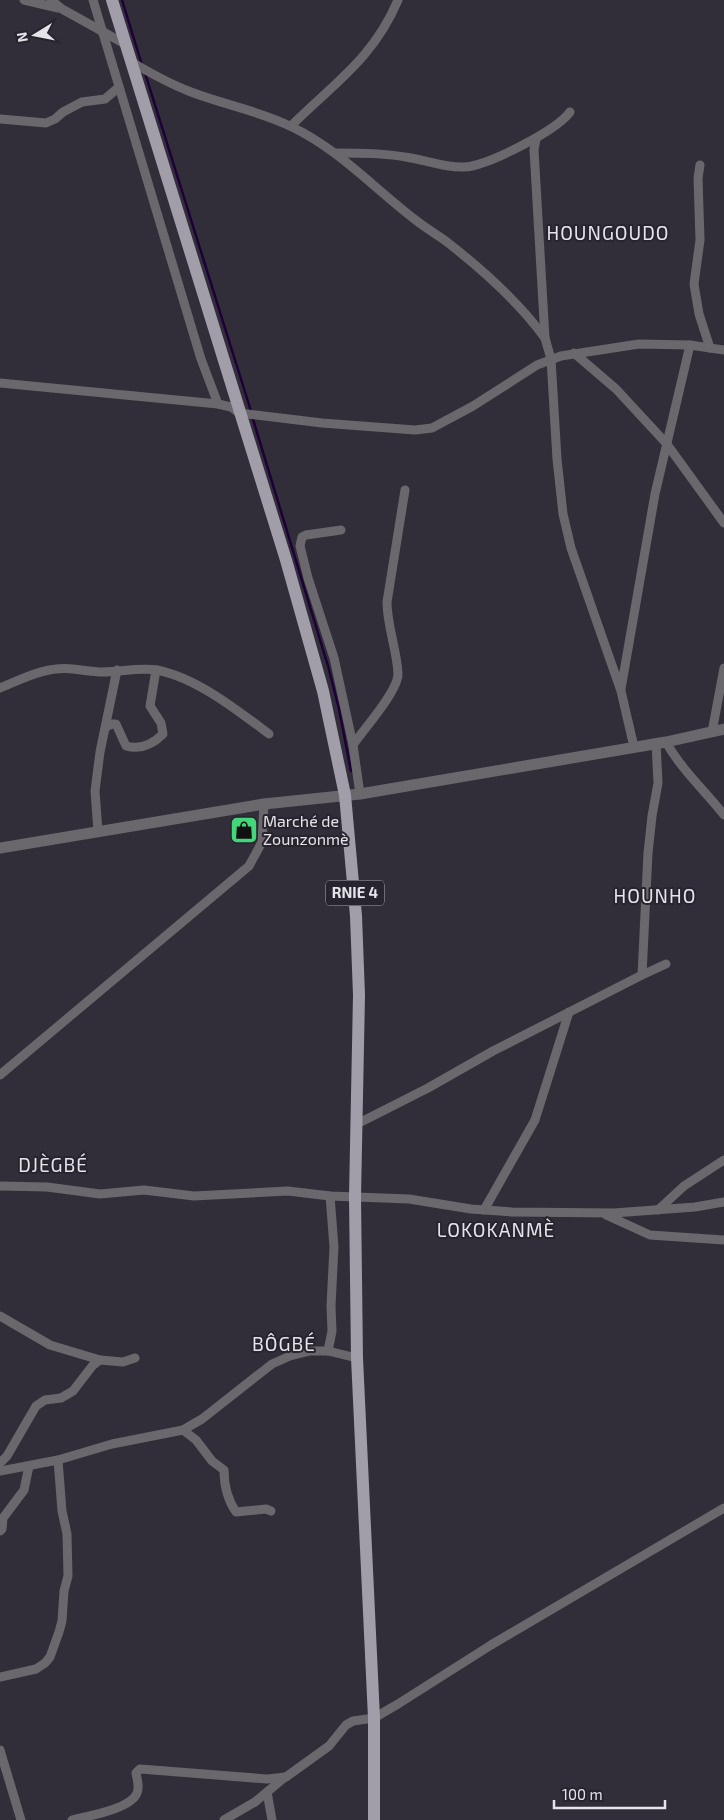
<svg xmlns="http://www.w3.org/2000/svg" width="724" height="1820" viewBox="0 0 724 1820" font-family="'Exo 2',sans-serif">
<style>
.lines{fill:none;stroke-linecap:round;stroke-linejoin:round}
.stream{stroke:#1e0039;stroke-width:2.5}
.minor{stroke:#6a686d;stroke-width:9}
.tertiary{stroke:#6a686d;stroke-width:11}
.primary{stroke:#a29ea9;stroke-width:12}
.labels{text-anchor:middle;stroke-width:4;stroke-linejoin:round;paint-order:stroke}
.shield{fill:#28242e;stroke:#adaab2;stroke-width:1}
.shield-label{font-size:15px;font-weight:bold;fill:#e6e4eb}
.poi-label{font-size:16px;fill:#e6e4eb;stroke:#28242e;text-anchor:start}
.quarter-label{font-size:19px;letter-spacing:1px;fill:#e6e4eb;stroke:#28242e}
</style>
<rect width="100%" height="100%" fill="#322e39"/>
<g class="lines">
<!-- stream -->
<g class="stream">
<polyline points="122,0 142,65"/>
<polyline points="145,73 251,411"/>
<polyline points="252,416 328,666 339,709 351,771"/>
</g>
<!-- minor -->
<g class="minor">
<polyline points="24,0 58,8"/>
<polyline points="51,0 62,9 125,44"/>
<polyline points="93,0 201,359 218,404"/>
<path d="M130,61C150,73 170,84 191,92C225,105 260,111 292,127C338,149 373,187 413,218C424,227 436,234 447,242C483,270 518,301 545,338"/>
<polyline points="0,119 46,123 55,119 63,112 82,102 105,99 119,87"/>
<path d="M291,126C334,83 373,59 398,0"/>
<polyline points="536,139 534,150 545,338 551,359 557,459 563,514 571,548 621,691 634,747"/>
<path d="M335,153C361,153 386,153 411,158C429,161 445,168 464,167C487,166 556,131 570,112"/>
<polyline points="700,165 698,178 700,240 694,284 699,314 710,348"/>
<polyline points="574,353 616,389 666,443 724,523"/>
<polyline points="0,383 218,404 231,407 239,413 322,423 415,430 432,428 473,406 537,365 561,356 639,344 690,345 724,350"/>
<polyline points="341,530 306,535 302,537 300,546 308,578 334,658 353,745 360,794"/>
<path d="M0,688C24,678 46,666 73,669C83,670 93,672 103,672C121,672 139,667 157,670C197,678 237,710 269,734"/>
<polyline points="621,689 655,494 690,345"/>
<path d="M106,727L112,724H116L126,746C140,750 153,744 163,734L161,723L150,706L156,670"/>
<polyline points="712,732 724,668"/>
<path d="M666,742C681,769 705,791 724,815"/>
<path d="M353,745C364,729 398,691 398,674C397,650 387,626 387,602L405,490"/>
<polyline points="98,832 95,791 100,752 117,670"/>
<polyline points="642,975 648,853 652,816 658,783 656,743"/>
<polyline points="0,1075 249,866 262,842 264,804"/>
<polyline points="357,1124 428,1088 493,1051 642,975 666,964"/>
<polyline points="0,1186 47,1187 100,1194 144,1190 194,1196 288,1191 330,1196 409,1199 471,1209 512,1212 614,1213 695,1207 724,1202"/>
<polyline points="484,1210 535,1120 569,1012"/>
<polyline points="658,1210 684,1186 724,1160"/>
<polyline points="606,1215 650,1235 724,1240"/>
<polyline points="0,1316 50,1345 100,1360"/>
<polyline points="328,1351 332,1331 331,1306 334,1247 330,1196"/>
<path d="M183,1430L196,1440L212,1461L224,1470C224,1486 227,1499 236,1512L266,1509L271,1511"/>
<polyline points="0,1463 7,1456 36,1406 45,1400 61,1398 73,1391 93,1365 100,1360 123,1362 135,1358"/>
<polyline points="0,1471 58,1460 112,1444 183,1430 202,1419 272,1364 290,1356 310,1351 328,1351 357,1358"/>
<polyline points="0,1531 2,1529 3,1518 24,1490 29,1466"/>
<polyline points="0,1677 36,1669 45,1663 50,1657 59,1632 62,1621 64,1591 68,1576 67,1534 62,1511 58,1460"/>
<polyline points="0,1750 21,1820"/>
<polyline points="267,1792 272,1820"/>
<path d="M72,1820C88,1816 131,1809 137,1793C140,1786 137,1780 136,1773L140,1769L267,1779L286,1777L329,1746L346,1725L353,1721L374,1718L398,1704L491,1645L724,1508"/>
<polyline points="224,1820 255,1802 285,1777"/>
</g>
<!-- tertiary -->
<polyline class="tertiary" points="0,848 264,804 360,794 666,742 724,729"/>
<!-- primary -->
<polyline class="primary" points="112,0 286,560 323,691 345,795 356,916 359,995 355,1197 357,1358 374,1718 374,1820"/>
</g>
<!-- icons -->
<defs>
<g id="shop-square" transform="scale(1.4375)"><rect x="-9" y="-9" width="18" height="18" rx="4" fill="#42d77b" stroke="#28242e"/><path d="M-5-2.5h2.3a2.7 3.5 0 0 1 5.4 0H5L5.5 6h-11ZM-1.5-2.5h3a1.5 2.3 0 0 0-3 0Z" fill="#111"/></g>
</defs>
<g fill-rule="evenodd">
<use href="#shop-square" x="244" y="830"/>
</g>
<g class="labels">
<!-- shield labels -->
<rect class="shield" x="326" y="880.5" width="58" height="25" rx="4"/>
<g class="shield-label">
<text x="355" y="898">RNIE 4</text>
</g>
<!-- poi labels -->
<g class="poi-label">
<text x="263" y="827">Marché de<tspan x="263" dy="18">Zounzonmè</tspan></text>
</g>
<!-- quarter labels -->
<g class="quarter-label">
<text x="608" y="240">HOUNGOUDO</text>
<text x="655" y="903">HOUNHO</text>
<text x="53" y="1172">DJÈGBÉ</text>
<text x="496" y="1237">LOKOKANMÈ</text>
<text x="284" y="1351">BÔGBÉ</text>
</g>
</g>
<!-- north arrow -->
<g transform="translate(35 35) rotate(260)" stroke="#28242e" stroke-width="4" paint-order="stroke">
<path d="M0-4L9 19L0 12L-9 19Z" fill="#e6e4eb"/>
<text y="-8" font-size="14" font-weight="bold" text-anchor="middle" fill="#e6e4eb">N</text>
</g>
<!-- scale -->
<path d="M554 1800v8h111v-8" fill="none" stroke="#e6e4eb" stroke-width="2.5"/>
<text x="562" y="1800" font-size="15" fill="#e6e4eb" stroke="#28242e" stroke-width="4" paint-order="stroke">100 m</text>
</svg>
